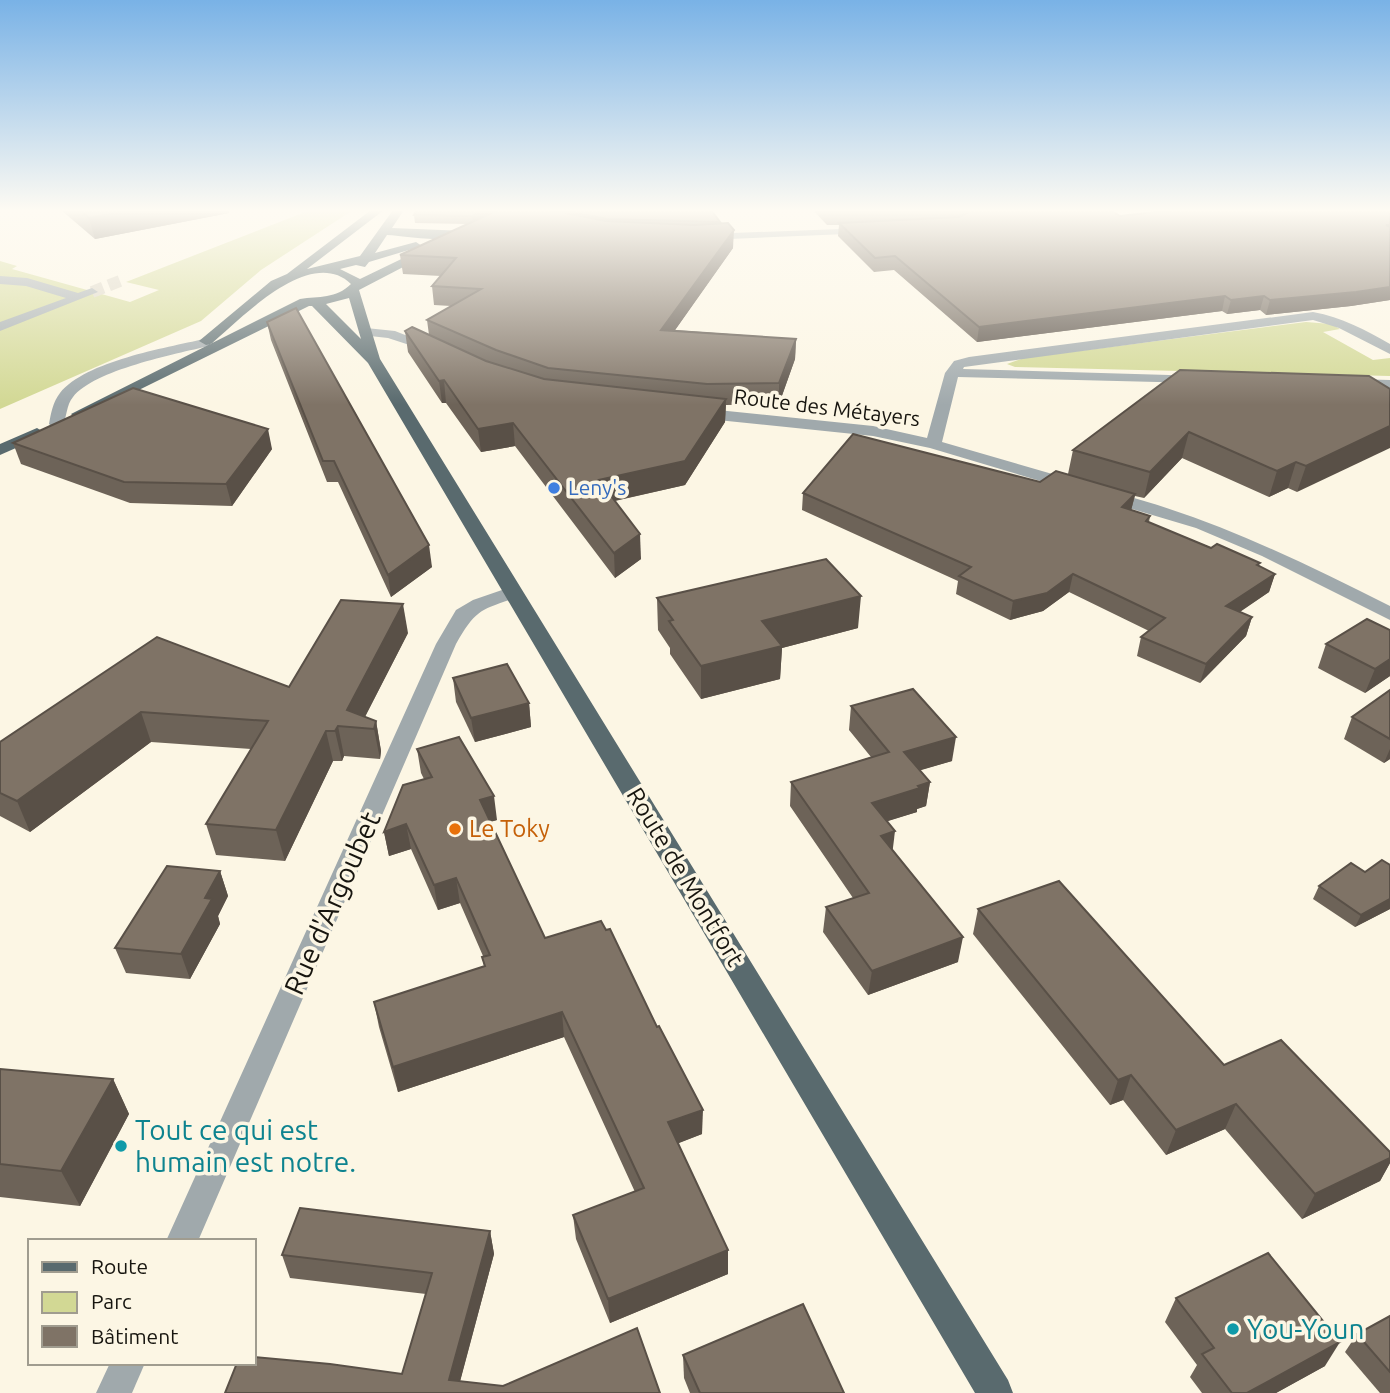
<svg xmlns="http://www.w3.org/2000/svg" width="1390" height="1393" viewBox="0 0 1390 1393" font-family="Ubuntu,sans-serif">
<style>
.green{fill:#d2d894}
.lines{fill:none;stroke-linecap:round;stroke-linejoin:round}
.minor-tunnel{stroke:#dad4c4;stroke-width:12;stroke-dasharray:12 6;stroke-linecap:butt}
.minor{fill:#a0a9ac;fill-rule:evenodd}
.major{fill:#596a6e;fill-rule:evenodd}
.wall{fill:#6d6358}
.shaded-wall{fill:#595047}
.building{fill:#7f7366;stroke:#595047;stroke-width:2}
.shop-dot{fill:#3f7fe0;stroke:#fcf6e4;stroke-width:2.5}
.food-dot{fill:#e8710a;stroke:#fcf6e4;stroke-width:2.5}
.culture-dot{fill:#0f9aa8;stroke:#fcf6e4;stroke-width:2.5}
.labels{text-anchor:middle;stroke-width:7;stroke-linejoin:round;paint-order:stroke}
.far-street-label{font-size:21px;fill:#17150f;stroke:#fcf6e4}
.far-shop-label{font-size:21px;fill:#366cbe;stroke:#fcf6e4;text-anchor:start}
.food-label{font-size:24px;fill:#c56008;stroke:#fcf6e4;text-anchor:start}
.street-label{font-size:24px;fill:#17150f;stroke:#fcf6e4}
.near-street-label{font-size:28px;fill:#17150f;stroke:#fcf6e4}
.near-culture-label{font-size:28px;fill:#0d838f;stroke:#fcf6e4;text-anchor:start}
</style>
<rect width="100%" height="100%" fill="#fcf6e4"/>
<!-- green -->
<g class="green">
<polygon points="310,210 353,210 261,270 201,321 0,409 0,261 17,266 12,269 130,302 159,290 126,282"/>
<polygon points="1306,322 1331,324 1340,329 1323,332 1373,360 1390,358 1390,376 1015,367 1007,364 1024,358"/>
</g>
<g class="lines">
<!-- minor-tunnel -->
<polyline class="minor-tunnel" points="92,292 120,281"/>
<!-- minor -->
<g class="minor">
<polygon points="866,228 870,229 870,233 706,240 700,237 706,234"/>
<polygon points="0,276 27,278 78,293 92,288 98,292 0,331 0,322 66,298 26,286 0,284"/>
<path d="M1313,312C1342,317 1365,330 1390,344V354L1339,328L1313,320L964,367L963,369L1203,376L1205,379L1198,383L958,377L942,442L1080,482L1082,486L1080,490L1074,491L930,448L873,436L698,418L690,413L698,408L873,426L927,438L945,373L954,361L969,357Z"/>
<polygon points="366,328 395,331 438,348 431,352 388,338 361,335 359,332"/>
<path d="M204,339L211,343L209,346C175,354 94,370 73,397C66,405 67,418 62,427H52L49,424C51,413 53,402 60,393C86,361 165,348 204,339Z"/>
<polygon points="1353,379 1390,380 1390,388 1348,386 1346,383 1348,380"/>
<path d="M1108,491C1211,517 1296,559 1390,606V620L1262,556L1196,528L1102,500L1100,496L1102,492Z"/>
<path d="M511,587L520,593L518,597C480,610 476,609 456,644L198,1241H166L436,644L456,610L473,600Z"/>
<polygon points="110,1363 145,1363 132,1393 96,1393"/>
</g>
<!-- major -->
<g class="major">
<path d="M371,210H384L307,269L360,256L393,210H404L392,228L466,231L472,234C457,245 407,236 387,235L375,253L416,242L422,246L369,262L365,267L356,265L340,269L360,279L422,249L432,252L359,290L380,359L1008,1380L1013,1393H975L368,363L312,306H309L84,417H74L71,414L300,299C319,296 336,299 351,284C310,245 241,319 211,344L206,345L199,341L271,281L287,274ZM349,298L361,339L326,304Z"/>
<polygon points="37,428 45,433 43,436 0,455 0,444"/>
</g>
</g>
<!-- wall -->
<g class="wall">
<polygon points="61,210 229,210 229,213 95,239"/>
<polygon points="417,210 711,210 720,222 720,224 733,248 675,330 796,339 795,359 779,404 726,405 725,422 685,485 615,501 641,559 615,578 515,446 481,452 446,403 442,403 408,352 405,331 429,335 427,320 451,306 434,305 432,286 441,276 403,274 400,255 468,224 415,223 414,215"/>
<polygon points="813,210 1110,210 1120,216 1390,210 1390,300 1351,306 1266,315 1260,310 1227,314 1222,311 977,342 894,270 874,272 838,236 839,225 827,225"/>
<polygon points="267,322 432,567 391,597 338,482 327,482 271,340"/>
<polygon points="1369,376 1297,492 1288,488 1269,497 1182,458 1144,498 1135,496 1131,510 1150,516 1149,522 1275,574 1269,592 1239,612 1252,617 1246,636 1200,683 1137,656 1141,637 1149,631 1069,592 1043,611 1010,620 956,594 958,581 802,510 803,493 1040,482 1068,474 1073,450"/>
<polygon points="13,443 272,449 232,506 130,503 21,464"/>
<polygon points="657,598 858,628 782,648 780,679 701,699 670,654 670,648 658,630"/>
<polygon points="1390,630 1390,676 1365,693 1318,668 1326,644"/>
<polygon points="408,633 365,717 376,721 381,751 380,759 344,756 342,761 333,761 285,861 216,855 206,824 251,749 151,742 30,832 0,816 0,742 157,637 289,687"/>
<polygon points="453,678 529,703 531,727 475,742 456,702"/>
<polygon points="1390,690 1390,759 1384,763 1344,739 1352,717"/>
<polygon points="851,706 952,761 920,770 930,782 926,806 917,809 917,812 887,821 892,850 958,962 868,995 823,932 826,907 853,898 790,806 791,782 871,757 849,730"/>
<polygon points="417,749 497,820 490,822 545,938 702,1134 678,1143 728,1250 728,1274 610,1323 576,1239 573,1215 635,1192 564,1037 398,1092 379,1027 374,1002 484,966 482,957 483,956 460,903 438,910 411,849 389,856 384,832 424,779 421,773"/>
<polygon points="1390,865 1390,909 1355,927 1313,899 1319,886 1365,872"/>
<polygon points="220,871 228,896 218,916 220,924 190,979 126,973 115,948"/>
<polygon points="978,909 1224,1065 1390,1152 1390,1163 1380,1181 1302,1219 1225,1129 1166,1155 1123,1100 1110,1105 973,934"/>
<polygon points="0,1069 113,1079 129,1114 80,1206 0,1197"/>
<polygon points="490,1231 494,1254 460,1381 503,1386 225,1393 402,1374 426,1294 290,1278 282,1255"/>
<polygon points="1176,1298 1325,1366 1276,1393 1202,1393 1190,1377 1197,1365 1165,1322"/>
<polygon points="1390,1316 1390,1393 1380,1393 1345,1352 1357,1334"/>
<polygon points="683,1355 844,1393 690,1393 684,1378"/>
</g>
<!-- shaded-wall -->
<g class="shaded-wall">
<polygon points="131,210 229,210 229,213 95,239 89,218"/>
<polygon points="486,210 507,210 473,224 472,216"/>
<polygon points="734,230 733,248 661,350 661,330"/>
<polygon points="1390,287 1390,300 1351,306 1266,315 1270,300"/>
<polygon points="1225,296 1222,311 977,342 979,327"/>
<polygon points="1264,296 1260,310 1227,314 1231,300"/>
<polygon points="796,339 795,359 779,404 779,383"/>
<polygon points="444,380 446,403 442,403 439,381"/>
<polygon points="726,399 725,422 685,485 600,504 599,480"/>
<polygon points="513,423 515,446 481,452 478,429"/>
<polygon points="1390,426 1390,448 1297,492 1306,466"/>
<polygon points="268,429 272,449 232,506 226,484"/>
<polygon points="1189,432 1182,458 1144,498 1150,472"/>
<polygon points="1296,462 1288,488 1269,497 1277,471"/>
<polygon points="1135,494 1131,511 1122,507"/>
<polygon points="640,534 641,559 615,578 614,553"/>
<polygon points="429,545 432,567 391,597 388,575"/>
<polygon points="1073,574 1069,592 1043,611 1010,620 1013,601"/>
<polygon points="1275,574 1269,592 1221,625 1226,606"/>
<polygon points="861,596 858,628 782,648 780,679 701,699 701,666 762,621"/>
<polygon points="403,604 408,633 359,728 347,710"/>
<polygon points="1252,617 1246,636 1200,683 1206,664"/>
<polygon points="1390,659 1390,676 1365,693 1375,669"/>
<polygon points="529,703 531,727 475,742 471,718"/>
<polygon points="141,712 151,742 30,832 17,801"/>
<polygon points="376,721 381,751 380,759 374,729"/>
<polygon points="338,726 344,756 342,761 335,731"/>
<polygon points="326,731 333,761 285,861 276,830"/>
<polygon points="956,737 952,761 901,776 904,752"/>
<polygon points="1390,749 1390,759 1384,763"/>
<polygon points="930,782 926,806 917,809 917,812 869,827 872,803"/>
<polygon points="494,796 497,820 483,824 480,800"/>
<polygon points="406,824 411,849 389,856 384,832"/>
<polygon points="895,831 892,856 881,836"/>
<polygon points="220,871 228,896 218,916 220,924 190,979 181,954 205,898"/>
<polygon points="456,878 460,903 438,910 434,885"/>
<polygon points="1390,899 1390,909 1355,927 1361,915"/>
<polygon points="963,937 958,962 868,995 872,971"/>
<polygon points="562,1012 564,1037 398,1092 393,1067"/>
<polygon points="1131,1075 1123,1100 1110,1105 1118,1080"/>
<polygon points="113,1079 129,1114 80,1206 61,1171"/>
<polygon points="1236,1104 1225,1129 1166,1155 1176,1130"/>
<polygon points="703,1110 702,1134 669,1147 668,1122"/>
<polygon points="1390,1158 1390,1163 1380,1181 1302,1219 1315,1194"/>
<polygon points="490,1231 494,1254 457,1393 449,1380"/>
<polygon points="728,1250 728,1274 610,1323 608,1299"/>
<polygon points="1340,1342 1325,1366 1276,1393 1247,1393"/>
</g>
<!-- building -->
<g class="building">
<polygon points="80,210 131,210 89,218"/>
<polygon points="417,210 486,210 472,216 414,215"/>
<polygon points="498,210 550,210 606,221 694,225 728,223 734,230 661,330 796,339 779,383 707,384 548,368 496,350 427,320 481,289 432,286 456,258 400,255"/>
<polygon points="561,210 711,210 720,222 607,219"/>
<polygon points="826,210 871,210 828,212"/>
<polygon points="966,210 1110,210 1120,216 1172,210 1390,210 1390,225 1386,225 1390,227 1390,287 1356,292 1270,300 1264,296 1231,300 1225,296 979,327 895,256 875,258 839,223 959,217 967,213"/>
<polygon points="296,308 429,545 388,575 334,461 323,461 267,322"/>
<polygon points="412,327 486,361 544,379 726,399 685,461 599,480 640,534 614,553 513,423 478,429 444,380 439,381 405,331"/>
<polygon points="1180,370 1369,376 1390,389 1390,426 1306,466 1296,462 1277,471 1189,432 1150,472 1073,450"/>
<polygon points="133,388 268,429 226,484 124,482 13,443"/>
<polygon points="853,434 1040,482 1056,471 1135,494 1122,507 1150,516 1146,521 1211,548 1217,544 1260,563 1257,565 1275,574 1226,606 1252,617 1206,664 1141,637 1165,618 1073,574 1047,593 1013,601 959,576 971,567 803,493"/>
<polygon points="826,559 861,596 762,621 782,646 701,666 669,621 673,620 657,598"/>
<polygon points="341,600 403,604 347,710 376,721 374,729 338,726 335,731 326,731 276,830 206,824 268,721 141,712 17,801 0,793 0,742 157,637 289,687"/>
<polygon points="1367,619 1390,630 1390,659 1375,669 1326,644"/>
<polygon points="507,664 529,703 471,718 453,678"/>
<polygon points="913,689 956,737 904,752 930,782 918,786 920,788 872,803 895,831 881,836 963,937 872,971 826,907 869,893 791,782 889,752 851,706"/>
<polygon points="1390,690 1390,739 1352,717"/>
<polygon points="459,737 494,796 480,800 545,938 601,921 606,930 610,929 657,1027 659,1026 703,1110 668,1122 728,1250 608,1299 573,1215 644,1188 562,1012 393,1067 374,1002 485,966 482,957 490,955 456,878 434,885 406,824 384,832 403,785 432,777 417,749"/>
<polygon points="1382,860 1390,865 1390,899 1361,915 1319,886 1351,863 1365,872"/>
<polygon points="167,866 220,871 205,898 212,899 181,954 115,948"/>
<polygon points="1059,881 1224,1065 1281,1040 1390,1152 1390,1158 1315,1194 1236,1104 1176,1130 1131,1075 1118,1080 978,909"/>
<polygon points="0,1069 113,1079 61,1171 0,1164"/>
<polygon points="300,1208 490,1231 449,1380 503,1386 637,1328 660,1393 225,1393 237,1363 254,1363 254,1357 330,1364 402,1374 432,1273 282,1255"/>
<polygon points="1268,1253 1340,1342 1247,1393 1232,1393 1202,1354 1214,1348 1176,1298"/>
<polygon points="803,1304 844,1393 700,1393 683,1355"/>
<polygon points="1390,1316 1390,1372 1357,1334"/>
</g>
<!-- sky -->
<linearGradient id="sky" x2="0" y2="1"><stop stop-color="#79b2e6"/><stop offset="0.52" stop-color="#fefbf3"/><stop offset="1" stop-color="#fefbf3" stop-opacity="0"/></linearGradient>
<rect width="1390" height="405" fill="url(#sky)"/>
<!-- markers -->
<circle class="shop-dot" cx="554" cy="488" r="7"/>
<circle class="food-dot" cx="455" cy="829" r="7"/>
<g class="culture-dot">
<circle cx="121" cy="1146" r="7"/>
<circle cx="1233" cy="1329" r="7"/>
</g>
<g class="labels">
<!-- far-street labels -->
<g class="far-street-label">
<text transform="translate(827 408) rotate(7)" y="7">Route des Métayers</text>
</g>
<!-- far-shop labels -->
<g class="far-shop-label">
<text x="568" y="495">Leny's</text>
</g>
<!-- food labels -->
<g class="food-label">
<text x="469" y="837">Le Toky</text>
</g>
<!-- street labels -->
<g class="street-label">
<text transform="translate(685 877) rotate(59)" y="8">Route de Montfort</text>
</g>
<!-- near-street labels -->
<g class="near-street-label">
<text transform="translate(332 903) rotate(-66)" y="10">Rue d'Argoubet</text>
</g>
<!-- near-culture labels -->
<g class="near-culture-label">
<text x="135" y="1140">Tout ce qui est<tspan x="135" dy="32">humain est notre.</tspan></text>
<text x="1247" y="1339">You-Youn</text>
</g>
</g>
<!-- legend -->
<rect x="28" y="1239" width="228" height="126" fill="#fcf6e4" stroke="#a09c8f" stroke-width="2"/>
<rect x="42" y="1262" width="35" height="10" fill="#596a6e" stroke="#a09c8f" stroke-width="2"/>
<text x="91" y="1274" font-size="21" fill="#17150f">Route</text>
<rect x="42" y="1292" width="35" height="21" fill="#d2d894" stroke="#a09c8f" stroke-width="2"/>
<text x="91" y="1309" font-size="21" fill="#17150f">Parc</text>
<rect x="42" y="1326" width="35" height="21" fill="#7f7366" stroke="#a09c8f" stroke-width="2"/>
<text x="91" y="1344" font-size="21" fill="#17150f">Bâtiment</text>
</svg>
